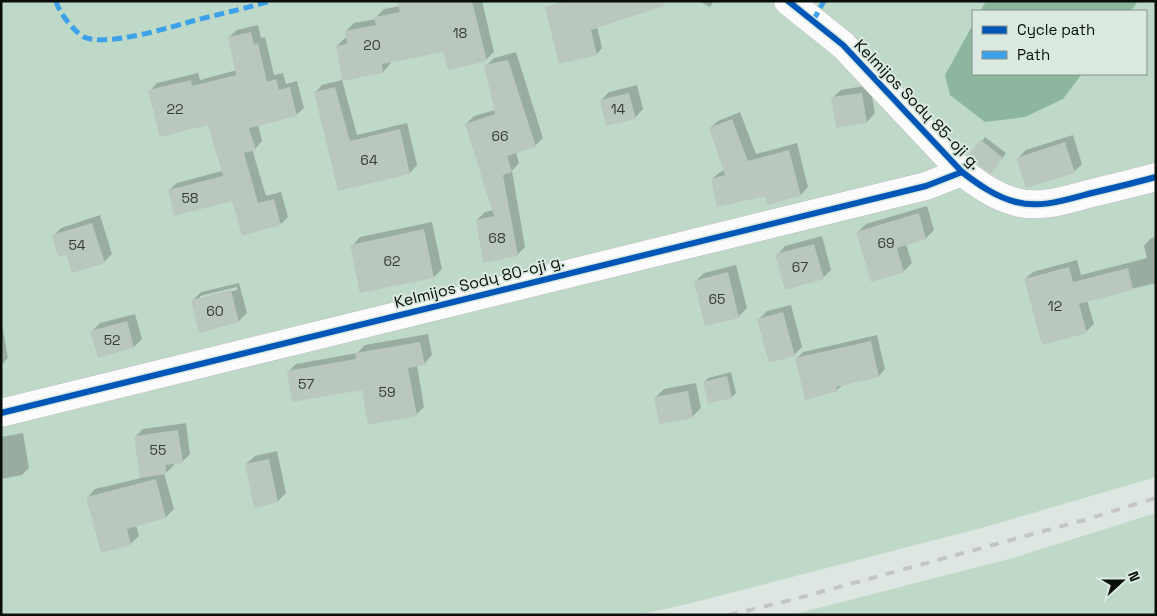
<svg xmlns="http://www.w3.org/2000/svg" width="1157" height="616" viewBox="0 0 1157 616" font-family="'Space Grotesk',sans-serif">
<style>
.green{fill:#bfd9c9}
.water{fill:#8cb79e}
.shadow{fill:#0003;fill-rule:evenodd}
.building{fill:#b9c7be}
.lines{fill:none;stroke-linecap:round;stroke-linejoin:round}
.minor-casing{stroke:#bac0bc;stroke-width:29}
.minor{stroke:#fafbfa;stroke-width:28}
.rail{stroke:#c4c6c4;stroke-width:4;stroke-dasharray:9 9;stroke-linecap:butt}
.quiet{stroke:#3ca1e9;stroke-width:5;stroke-dasharray:10 5;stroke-linecap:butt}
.cycleway-casing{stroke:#dae9e0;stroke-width:9}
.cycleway{stroke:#0057b8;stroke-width:6}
.labels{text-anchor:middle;stroke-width:4;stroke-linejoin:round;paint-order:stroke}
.number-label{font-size:14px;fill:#353c38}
.street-label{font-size:16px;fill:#090e0b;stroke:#dae9e0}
</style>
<rect width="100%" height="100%" fill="#dee6e1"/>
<!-- green -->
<g class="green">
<polygon points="1,1 986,1 980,11 973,11 973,24 945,75 1062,99 1082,74 1146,74 1146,11 1131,11 1138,1 1156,1 1156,477 985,527 684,605 637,615 1,615"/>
<polygon points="1156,513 1156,615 791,615 1013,558"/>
</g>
<!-- water -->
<g class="water">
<polygon points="986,1 1138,1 1131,11 980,11"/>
<polygon points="973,24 973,74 1082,74 1063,99 1025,117 985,122 950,95 945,75"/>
</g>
<!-- shadow -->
<g class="shadow">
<polygon points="398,1 482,1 494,52 486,60 444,50 390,61 391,63 383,72 337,46 345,38 348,37 346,31 354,23 376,19 376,17 384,9 400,6"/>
<polygon points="563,1 635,1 597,26 602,48 597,54 547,11 553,5"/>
<polygon points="699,1 714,1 710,7"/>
<polygon points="258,25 261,38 265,37 274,75 283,73 286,84 297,81 304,108 296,115 258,125 262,141 255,149 252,149 266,196 281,192 288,217 281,224 233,200 169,190 177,183 222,171 209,124 150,91 157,83 198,73 200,80 237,70 229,37 237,30"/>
<polygon points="516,52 543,138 535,146 516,152 519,163 512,171 525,247 517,255 477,220 485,212 494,210 466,124 474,116 495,110 486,66 494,58"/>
<polygon points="342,80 357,135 407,123 417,165 410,173 339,189 315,93 322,85"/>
<polygon points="637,85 643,109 635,118 601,100 609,92"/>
<polygon points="870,85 875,113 867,122 832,98 841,90"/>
<polygon points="740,112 756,154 797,143 808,187 801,195 768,203 766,194 712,179 720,172 725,170 710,128 718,121"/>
<polygon points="1073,135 1082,164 1074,172 1018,158 1026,150"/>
<polygon points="985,137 1006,153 995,168 982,141"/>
<polygon points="927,206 934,230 926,238 906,244 912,263 904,271 872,280 858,232 866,224"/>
<polygon points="100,215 112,254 104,262 67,253 53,236 61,228"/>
<polygon points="432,222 442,269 434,277 352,246 360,237"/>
<polygon points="822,236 831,270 823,278 777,255 785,246"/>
<polygon points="1156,237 1156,283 1087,300 1094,324 1086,332 1025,279 1033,272 1077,260 1081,275 1147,258 1144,246 1151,238"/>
<polygon points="736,265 747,308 738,317 696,281 704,273"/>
<path d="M239,283L247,313L239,321L192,301L201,292ZM237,287V290L200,299V296Z"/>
<polygon points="791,305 802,347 794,355 759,319 767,311"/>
<polygon points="135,314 142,339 134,347 92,331 100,323"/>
<polygon points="1,319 8,358 1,365"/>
<polygon points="428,334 432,355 424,364 417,365 424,407 416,415 363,389 288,372 296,364 357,353 365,345"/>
<polygon points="877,335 885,369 879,376 844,384 837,390 796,359 803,352"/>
<polygon points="731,372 736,393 732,397 709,402 704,382 708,378"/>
<polygon points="696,383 701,408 692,417 656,397 664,389"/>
<polygon points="186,423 190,454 182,462 174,463 174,465 166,473 164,473 174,509 166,517 136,525 139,536 130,544 87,498 95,489 141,478 135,437 143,429"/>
<polygon points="23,433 29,468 22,475 1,479 1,437"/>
<polygon points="277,451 286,493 278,501 255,506 246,464 255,456"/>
</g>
<!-- building -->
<g class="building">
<polygon points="397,1 472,1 487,61 448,70 443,52 382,64 383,73 342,81 336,46 347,44 345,31 376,25 374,17 400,12"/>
<polygon points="567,1 663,1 664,6 591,30 597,55 559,64 545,7"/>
<polygon points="251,32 254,45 258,43 267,82 276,79 279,90 290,87 297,116 249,128 256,150 244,153 258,203 274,199 281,225 242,236 232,201 174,216 168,190 223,176 208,125 160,137 148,90 191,80 192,86 236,75 228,37"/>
<polygon points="508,60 536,147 507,156 512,172 503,175 518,256 483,263 476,220 494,216 465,124 495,114 484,65"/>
<polygon points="335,87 350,141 400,129 410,174 338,191 314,92"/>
<polygon points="629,93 636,119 606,126 600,100"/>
<polygon points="862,93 867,123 836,128 831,97"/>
<polygon points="732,119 748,161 789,150 801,196 767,205 765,196 717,207 711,179 725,175 709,128"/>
<polygon points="981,140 1003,158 991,174 972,160 968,156"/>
<polygon points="1065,142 1075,173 1026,188 1016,158"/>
<polygon points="919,213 926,239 897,248 904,272 871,282 856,232"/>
<polygon points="92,223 105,263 72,273 66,255 58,257 52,235"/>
<polygon points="424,229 434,278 360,293 350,245"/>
<polygon points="814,244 824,279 785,290 775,254"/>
<polygon points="1069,267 1073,282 1128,268 1133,290 1079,304 1087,333 1042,345 1024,279"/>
<polygon points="728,272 739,318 705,326 694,281"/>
<polygon points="231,290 239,322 199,333 191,300"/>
<polygon points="783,312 795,356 769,363 757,319"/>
<polygon points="127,321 134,348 98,358 90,331"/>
<polygon points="871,341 879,377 836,387 838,391 805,400 795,358"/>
<polygon points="420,342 425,365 408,368 417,416 368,425 362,390 292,402 287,371 356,359 355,353"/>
<polygon points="727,376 732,398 708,404 703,382"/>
<polygon points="688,391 693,418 659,424 654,397"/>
<polygon points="178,430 183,463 165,465 167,474 140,478 134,436"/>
<polygon points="269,459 278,502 254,508 245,464"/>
<polygon points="156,479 166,518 127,529 131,545 101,553 86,497"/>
</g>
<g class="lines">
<!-- minor casing -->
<g class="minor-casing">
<g id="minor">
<path d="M788,1L843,45L962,172C979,185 996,197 1016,202C1041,209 1068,199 1092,193C1113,188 1134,183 1156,177"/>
<polyline points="1,413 926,186 962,172"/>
</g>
</g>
<!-- minor -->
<use href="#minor" class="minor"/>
<!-- rail -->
<polyline class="rail" points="729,615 795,599 1084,520 1156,498"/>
<!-- quiet -->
<g class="quiet">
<path d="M56,1C58,11 74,32 84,37C106,47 172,27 196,20C221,14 246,8 271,1"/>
<polyline points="813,21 824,1"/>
</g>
<!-- cycleway casing -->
<g class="cycleway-casing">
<g id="cycleway">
<path d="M788,1L843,45L962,172C979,185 996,197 1016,202C1041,209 1068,199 1092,193C1113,188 1134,183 1156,177"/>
<polyline points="1,413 926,186 962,172"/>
</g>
</g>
<!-- cycleway -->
<use href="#cycleway" class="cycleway"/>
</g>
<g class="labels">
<!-- number labels -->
<g class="number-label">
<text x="460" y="38">18</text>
<text x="372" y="50">20</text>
<text x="175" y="114">22</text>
<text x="618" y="114">14</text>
<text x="500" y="141">66</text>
<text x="369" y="165">64</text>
<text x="190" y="203">58</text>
<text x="497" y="243">68</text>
<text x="886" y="248">69</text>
<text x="77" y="250">54</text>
<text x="392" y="266">62</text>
<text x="800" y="272">67</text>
<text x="717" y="304">65</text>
<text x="1055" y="311">12</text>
<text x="215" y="316">60</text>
<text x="112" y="345">52</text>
<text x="306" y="389">57</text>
<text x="387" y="397">59</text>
<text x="158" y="455">55</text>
</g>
<!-- street labels -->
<g class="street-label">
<text transform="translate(918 104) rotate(46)" y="6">Kelmijos Sodų 85-oji g.</text>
<text transform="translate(479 281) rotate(-14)" y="6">Kelmijos Sodų 80-oji g.</text>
</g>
</g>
<!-- border -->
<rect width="1157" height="616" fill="none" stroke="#090e0b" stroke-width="5"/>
<!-- legend -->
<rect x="972" y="10" width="175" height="65" fill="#dae9e0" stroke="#86918b"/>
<rect x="982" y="26" width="25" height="8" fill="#0057b8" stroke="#86918b"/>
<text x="1017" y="35" font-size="15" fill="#090e0b">Cycle path</text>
<rect x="982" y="51" width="25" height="8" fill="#3ca1e9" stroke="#86918b"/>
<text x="1017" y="60" font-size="15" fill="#090e0b">Path</text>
<!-- north arrow -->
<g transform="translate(1122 581) rotate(69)" stroke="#dae9e0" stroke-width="4" paint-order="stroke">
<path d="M0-4L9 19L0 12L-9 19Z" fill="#090e0b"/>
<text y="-8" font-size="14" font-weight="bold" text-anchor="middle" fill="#090e0b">N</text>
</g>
</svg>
